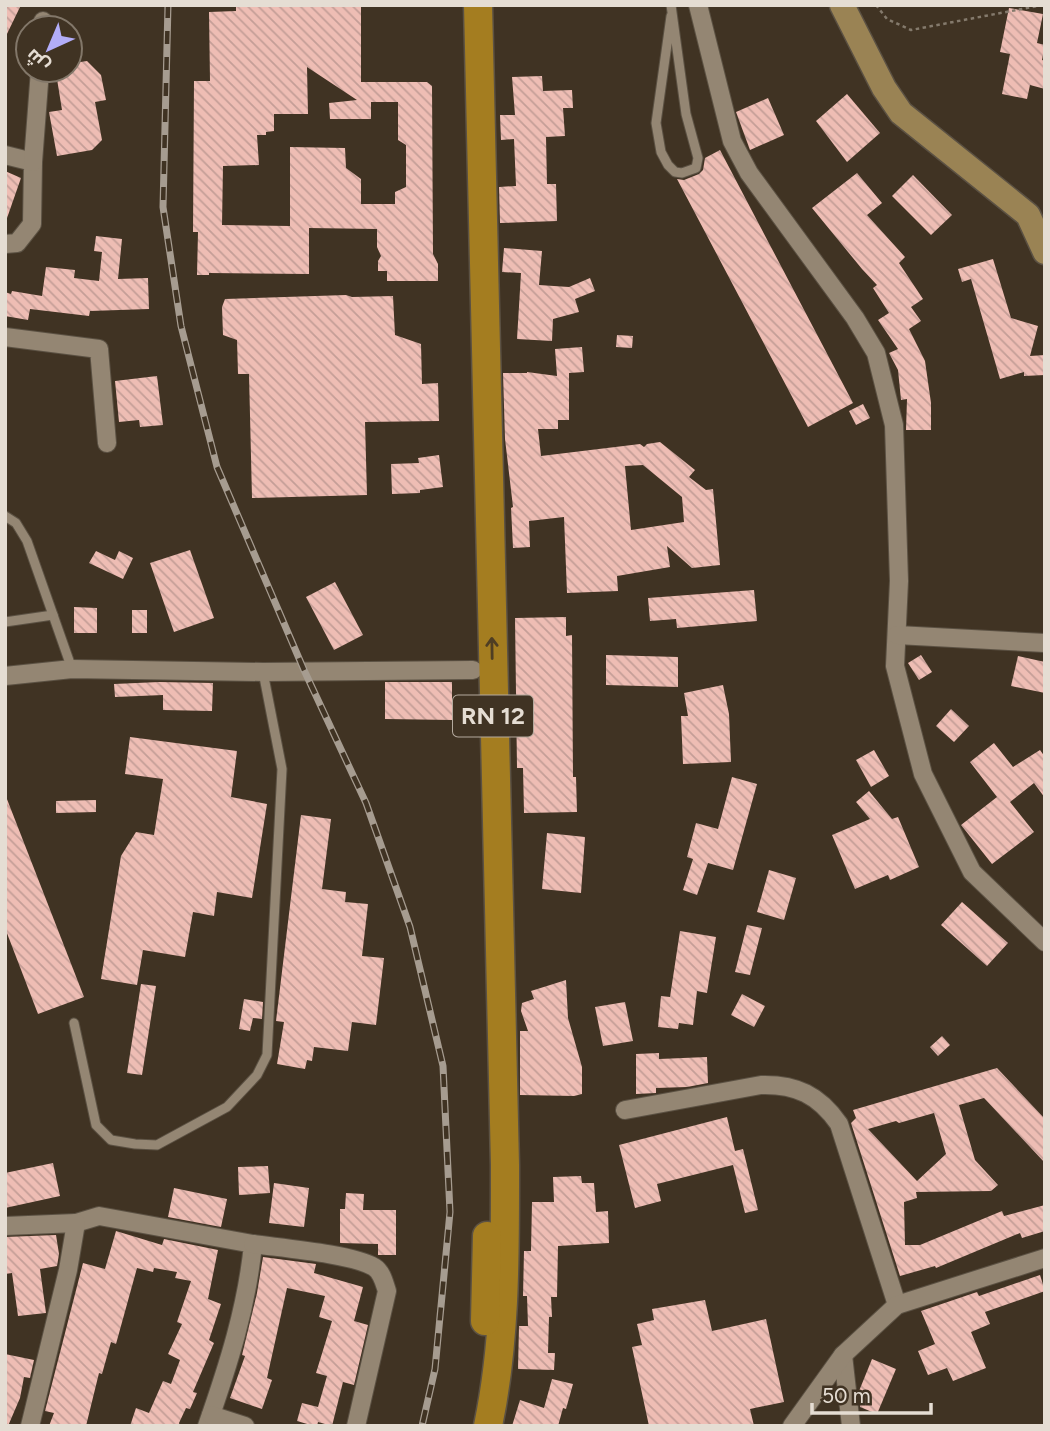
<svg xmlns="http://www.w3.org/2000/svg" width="1050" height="1431" viewBox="0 0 1050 1431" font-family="Figtree,Cairo,sans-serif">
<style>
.building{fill:url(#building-back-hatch);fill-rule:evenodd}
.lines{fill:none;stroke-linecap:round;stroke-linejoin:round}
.service-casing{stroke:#5b5143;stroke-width:11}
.minor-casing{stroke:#5b5143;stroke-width:20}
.secondary-casing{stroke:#5b5143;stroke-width:27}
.trunk-casing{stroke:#5b5143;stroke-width:31}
.path{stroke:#847a6c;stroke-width:2.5;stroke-dasharray:3.5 3.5;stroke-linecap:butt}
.service{stroke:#948673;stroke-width:9}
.minor{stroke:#948673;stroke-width:18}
.secondary{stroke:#9a8354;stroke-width:24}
.trunk{stroke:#a47d20;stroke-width:28}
.rail-casing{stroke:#a69c90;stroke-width:7}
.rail{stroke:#403323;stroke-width:4.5;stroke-dasharray:13;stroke-linecap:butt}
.oneway{stroke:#4f3e23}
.labels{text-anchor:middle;stroke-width:7;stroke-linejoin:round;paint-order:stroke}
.shield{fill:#403323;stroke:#b4aa9e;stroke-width:2}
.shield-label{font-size:24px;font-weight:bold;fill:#e5ddd3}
</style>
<defs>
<pattern id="building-back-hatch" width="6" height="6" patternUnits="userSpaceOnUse" patternTransform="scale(1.75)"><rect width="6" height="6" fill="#eebdb4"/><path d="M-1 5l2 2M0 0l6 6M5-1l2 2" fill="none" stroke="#c49e97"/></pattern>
</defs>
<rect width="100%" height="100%" fill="#403323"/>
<!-- building -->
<g class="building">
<polygon points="5,5 21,5 5,38"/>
<path d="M236,5H361V82H427L432,86L433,254L438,264V281H387V271H378V261L381,256L377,247V229L309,228V274L209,273V275H197L198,232H193L194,81H210L209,12L236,11ZM307,67L357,100L329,103L330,119H371V102H398V140L406,145V187L395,192V204H361V179L346,168L345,148L290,147V226L222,225L223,166L259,165L257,135H266V132L274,131V114H308Z"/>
<polygon points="1009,8 1043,14 1037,43 1045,45 1042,60 1045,61 1045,89 1030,85 1027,99 1002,94 1010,54 1000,52"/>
<polygon points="87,61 101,75 106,100 95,102 102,140 92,150 57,156 49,112 62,110 57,79 65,70 75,70 74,63"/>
<polygon points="542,76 543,91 572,90 573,108 563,108 565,136 546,137 547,184 556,184 557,221 500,223 499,187 516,186 514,139 501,140 500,115 515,115 512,77"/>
<polygon points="847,94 880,133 847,162 816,121"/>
<polygon points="768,98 784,135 750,150 736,112"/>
<polygon points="720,150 853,403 808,427 677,179 684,180 699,174 703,170 705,158"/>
<polygon points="5,171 21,178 6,221 5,221"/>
<polygon points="857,173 882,203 867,215 905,257 899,263 923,299 911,307 921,321 909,329 925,361 931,403 931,430 906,430 907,399 901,400 898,370 889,353 898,349 878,320 889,313 873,288 877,285 862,269 812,208"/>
<polygon points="913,175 952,215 931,235 892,196"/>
<polygon points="96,236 122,239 118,279 148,278 149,309 90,311 89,316 30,309 28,320 5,316 5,292 11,294 12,291 42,296 46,267 75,270 74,278 99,281 102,252 94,251"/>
<polygon points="504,248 542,251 539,285 569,287 590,278 595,291 575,299 579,312 553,319 552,341 517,339 521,273 502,272"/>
<polygon points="993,259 1011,318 1038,326 1030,356 1045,355 1045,375 1024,376 1024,372 1000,379 971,279 962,282 958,269"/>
<polygon points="346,295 352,297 393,296 395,335 421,344 422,384 438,383 439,421 365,422 367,495 252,498 249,374 238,374 237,340 223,335 222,307 225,299"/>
<polygon points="617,335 633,336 632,348 616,347"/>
<path d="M582,347L584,372L569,373V420H558V429H538L541,456L640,444L644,447L647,444L660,442L695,470L689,477L706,490L713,489L720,565L692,568L667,546L670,567L617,576L618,591L567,593L564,517L529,521L530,547L513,548L511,508L513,507L505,439L503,373H527V372L557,376L555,349ZM643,465L682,497L684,522L631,530L625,466Z"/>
<polygon points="157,376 163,425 140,427 139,420 119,422 115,381"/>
<polygon points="863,404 870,418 856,425 849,411"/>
<polygon points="439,455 443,487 420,490 420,493 392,494 391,464 419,463 418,458"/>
<polygon points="190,550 214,618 174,632 150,563"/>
<polygon points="96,551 115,560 119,551 133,558 123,579 89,563"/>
<polygon points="335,582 363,635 334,650 306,597"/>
<polygon points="754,590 757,621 677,628 676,619 650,621 648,598"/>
<polygon points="74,607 97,608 97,633 74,633"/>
<rect x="132" y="610" width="15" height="23"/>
<polygon points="566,617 566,636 572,635 573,777 576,777 577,812 524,813 523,768 517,768 515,618"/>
<polygon points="606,655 678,657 678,687 606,685"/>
<polygon points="921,655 932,672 919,680 908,663"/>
<polygon points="1018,656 1045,662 1045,693 1011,686"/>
<polygon points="159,682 213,683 212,711 163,710 163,695 115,697 114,684"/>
<polygon points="385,682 452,682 452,720 385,719"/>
<polygon points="723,685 729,714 731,762 683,764 681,716 688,716 684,693"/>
<polygon points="951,709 969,726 954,742 936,726"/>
<polygon points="130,737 237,751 231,797 267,804 252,898 217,892 214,916 193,912 185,957 143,950 137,985 101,979 121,856 136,832 154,835 163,779 125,774"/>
<polygon points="994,743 1013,767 1040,750 1045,757 1045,798 1034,783 1010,802 1034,832 992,864 961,825 997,797 970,762"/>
<polygon points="874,750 889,776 871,787 856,760"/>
<polygon points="732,777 757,784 733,870 708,863 697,895 683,890 693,859 687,857 696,823 718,829"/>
<polygon points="869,791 892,819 898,817 919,867 890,880 888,875 855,889 832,835 870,819 856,802"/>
<polygon points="5,794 84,997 38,1014 5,928"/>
<polygon points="96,800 96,812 56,813 56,801"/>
<polygon points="301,815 331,819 322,889 346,892 345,902 368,904 362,956 384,958 376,1025 352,1022 348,1051 314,1047 312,1061 307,1060 305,1069 277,1064 284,1022 276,1021"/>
<polygon points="547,833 585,837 581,893 542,889"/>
<polygon points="769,870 796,878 784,920 757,912"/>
<polygon points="962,902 1008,943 987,966 941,925"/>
<polygon points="747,925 762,928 750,975 735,972"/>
<polygon points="680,931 716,937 707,993 697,991 693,1025 679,1023 678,1029 658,1027 661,996 670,997"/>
<polygon points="566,980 568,1018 582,1067 582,1094 574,1096 520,1095 520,1031 528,1031 521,1011 522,1003 534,999 531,991"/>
<polygon points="141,984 156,986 142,1075 127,1073"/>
<polygon points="742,994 765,1006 754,1027 731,1015"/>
<polygon points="244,999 263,1002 262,1019 253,1018 250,1031 239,1029"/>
<polygon points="625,1002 633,1041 603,1046 595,1007"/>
<polygon points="942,1036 950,1045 938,1056 930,1047"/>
<polygon points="659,1053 659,1059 707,1057 708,1083 687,1087 656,1088 656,1093 636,1094 636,1054"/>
<path d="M997,1068L1045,1119V1163L984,1098L959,1105L975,1160L998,1185L991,1191L916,1192L917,1198L904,1202L905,1245H920L1002,1211L1004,1216L1045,1205V1231L1022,1238L1020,1233L936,1268L935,1266L900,1276L851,1123L856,1118L853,1110ZM934,1113L946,1154L917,1181L868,1129L896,1121L899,1123Z"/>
<polygon points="727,1117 735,1151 743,1149 758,1210 745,1213 733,1165 657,1184 661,1201 635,1208 619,1145"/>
<polygon points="53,1163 60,1196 5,1208 5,1173"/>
<polygon points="268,1166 270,1193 239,1195 238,1167"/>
<polygon points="581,1176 582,1183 594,1183 596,1212 608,1211 609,1243 558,1246 557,1297 551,1297 552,1317 549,1317 548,1353 555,1353 554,1370 518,1369 519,1326 528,1326 527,1296 523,1296 524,1251 531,1251 532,1202 554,1202 553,1177"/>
<polygon points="274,1183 309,1188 304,1227 269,1223"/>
<polygon points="174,1188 227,1199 221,1227 168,1217"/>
<polygon points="346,1193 364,1194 363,1210 396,1210 396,1255 378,1255 378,1244 340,1243 340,1209 345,1209"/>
<polygon points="116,1231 162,1245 164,1239 218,1250 208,1299 221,1304 209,1340 214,1343 193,1392 197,1393 190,1409 186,1408 179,1423 180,1426 130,1426 136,1408 149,1413 163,1381 171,1384 180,1360 168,1354 182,1324 177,1322 191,1281 175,1278 177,1272 154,1268 153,1272 137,1268 116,1344 111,1342 102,1374 99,1373 86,1426 49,1426 54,1413 45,1411 83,1263 105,1269"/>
<polygon points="56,1235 59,1254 57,1266 40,1269 46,1313 18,1316 12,1273 5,1274 5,1237"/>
<polygon points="263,1257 316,1264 314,1273 363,1287 354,1321 368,1325 354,1385 343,1382 332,1426 318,1422 317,1426 314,1426 297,1421 302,1403 318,1407 327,1376 316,1373 332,1321 319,1317 325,1296 287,1288 267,1378 272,1380 262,1409 230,1398 245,1356 242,1355 257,1293"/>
<polygon points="1040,1275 1045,1291 985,1312 990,1324 971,1332 986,1368 953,1381 947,1368 928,1375 918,1351 935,1344 921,1311 977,1292 979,1296"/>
<polygon points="705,1300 712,1331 766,1319 784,1402 750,1409 754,1426 649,1426 632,1347 642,1345 637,1324 654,1320 652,1309"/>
<polygon points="5,1354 34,1360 30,1378 24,1377 20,1398 8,1426 5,1426"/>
<polygon points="872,1359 896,1369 877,1414 860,1407 859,1391"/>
<polygon points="552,1379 573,1384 566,1409 563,1408 558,1426 512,1426 520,1400 544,1408"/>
</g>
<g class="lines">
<!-- service casing -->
<g class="service-casing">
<g id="service">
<polyline points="671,5 686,114 698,158 696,168 682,173 675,172 668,165 661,152 656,123 671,16"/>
<polyline points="5,516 16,523 27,541 72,669"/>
<polyline points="5,622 53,615"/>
<polyline points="74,1023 96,1125 111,1140 135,1144 157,1145 227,1107 257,1075 267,1055 282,769 263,672"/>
</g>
</g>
<!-- minor casing -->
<g class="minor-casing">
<g id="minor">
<polyline points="698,5 732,141 749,173 855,318 876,353 894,425 899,581 895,666 923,774 972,872 1045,942"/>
<polyline points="43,28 43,21"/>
<polyline points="5,155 33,162 32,224 17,243 5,244"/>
<polyline points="33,162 40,70"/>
<polyline points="5,337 99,349 107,443"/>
<polyline points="897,635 1045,643"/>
<polyline points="5,676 72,669 263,672 473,670"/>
<path d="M625,1110L761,1085C796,1084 819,1095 839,1124L897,1305"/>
<path d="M76,1223L99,1216L253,1244C247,1307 228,1366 207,1426"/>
<polyline points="5,1226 76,1223 68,1270 30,1426"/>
<path d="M253,1244C281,1248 352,1254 374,1267C382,1272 384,1282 387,1291L356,1426"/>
<polyline points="843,1355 851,1426"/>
<polyline points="211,1415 245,1426"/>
<polyline points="792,1426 843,1355 897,1305 1045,1258"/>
</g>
</g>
<!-- secondary casing -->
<g class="secondary-casing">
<polyline id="secondary" points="842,5 884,88 901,113 1028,215 1045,252"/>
</g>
<!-- trunk casing -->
<g class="trunk-casing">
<g id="trunk">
<path d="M478,5L505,1165C505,1253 506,1340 488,1426"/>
<polyline points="485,1321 487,1236"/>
</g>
</g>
<!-- path -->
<polyline class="path" points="876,5 887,19 911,30 1043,5"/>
<!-- service -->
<use href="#service" class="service"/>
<!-- minor -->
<use href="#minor" class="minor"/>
<!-- secondary -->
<use href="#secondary" class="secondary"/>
<!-- trunk -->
<use href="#trunk" class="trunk"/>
<!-- rail casing -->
<g class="rail-casing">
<polyline id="rail" points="168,5 163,207 181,326 217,467 304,670 366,803 410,927 443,1066 450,1212 435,1369 422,1426"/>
</g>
<!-- rail -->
<use href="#rail" class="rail"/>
</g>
<!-- one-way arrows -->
<defs><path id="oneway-shaft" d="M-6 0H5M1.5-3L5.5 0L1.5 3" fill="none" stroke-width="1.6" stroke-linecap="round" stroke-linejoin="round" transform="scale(1.75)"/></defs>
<use class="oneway" href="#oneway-shaft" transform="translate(492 648) rotate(-91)"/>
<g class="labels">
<!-- shield labels -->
<rect class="shield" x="453" y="695.5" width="80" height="41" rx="5"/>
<g class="shield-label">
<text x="493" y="724">RN 12</text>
</g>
</g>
<!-- border -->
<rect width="1050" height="1431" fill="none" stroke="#e5ddd3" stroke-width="14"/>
<!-- north arrow -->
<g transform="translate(49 49) rotate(224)"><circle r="33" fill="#403323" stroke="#827769" stroke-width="2"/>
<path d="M0-5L12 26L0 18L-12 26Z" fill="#b2adf9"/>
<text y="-10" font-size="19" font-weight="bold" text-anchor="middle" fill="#e5ddd3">ش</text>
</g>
<!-- scale -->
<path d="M812 1403v10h119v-10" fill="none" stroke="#e5ddd3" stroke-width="3.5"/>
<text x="822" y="1403" font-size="21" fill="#e5ddd3" stroke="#403323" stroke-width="5" paint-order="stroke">50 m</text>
</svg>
